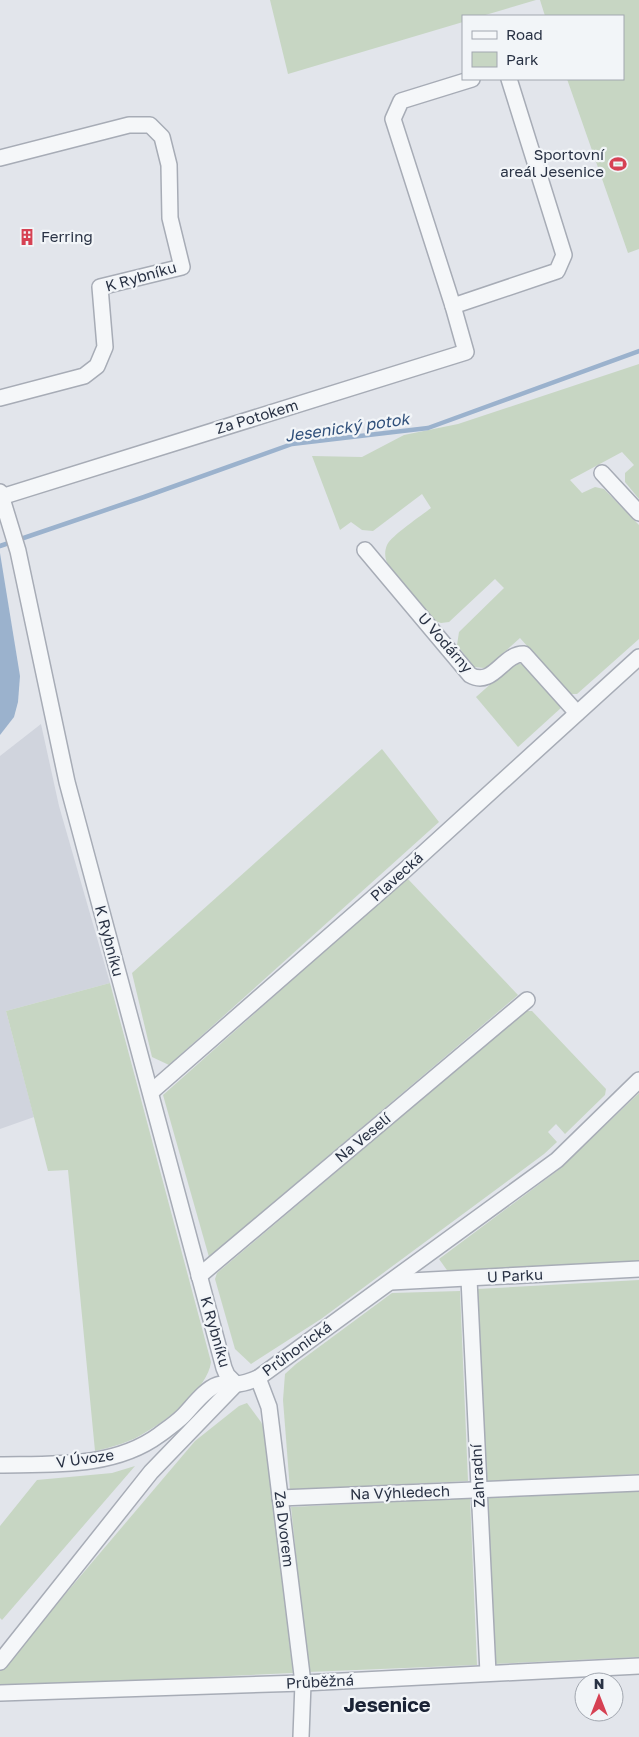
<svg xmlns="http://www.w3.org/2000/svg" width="639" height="1737" viewBox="0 0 639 1737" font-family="'Golos Text',sans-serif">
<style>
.built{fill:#d0d4dd}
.green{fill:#c7d6c3}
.water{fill:#9bb2cd}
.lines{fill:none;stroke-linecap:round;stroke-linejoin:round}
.stream{stroke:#9bb2cd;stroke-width:4.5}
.street-casing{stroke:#a7acb6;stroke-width:18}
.street{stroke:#f5f7f9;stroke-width:15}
.labels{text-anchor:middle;stroke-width:4.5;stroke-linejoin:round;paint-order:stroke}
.poi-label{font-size:15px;fill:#293244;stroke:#f2f5f8;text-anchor:end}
.street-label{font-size:15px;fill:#293244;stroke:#f2f5f8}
.water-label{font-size:16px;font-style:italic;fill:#30507b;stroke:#f2f5f8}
.district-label{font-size:20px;font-weight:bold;fill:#1b2335;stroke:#f2f5f8}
</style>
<rect width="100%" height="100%" fill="#e2e5eb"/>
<!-- built -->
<polygon class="built" points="41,724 59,806 110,983 6,1011 34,1117 0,1129 0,756"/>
<!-- green -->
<g class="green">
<polygon points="270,0 536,0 482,16 463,16 463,22 288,74"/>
<polygon points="540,0 639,0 639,249 628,253 567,79 623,79 623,16 545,16"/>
<path d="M639,364V499L625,482V473L634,465L622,452L570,480L582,493L595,487L604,489L639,525V639L577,694H570L520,638L489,666L484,668L474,667L457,645L459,632L504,588L495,579L449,622L441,623L435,621L388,565C385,559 384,552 387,545C392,535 421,516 431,508L422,494L373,531L362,530L351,522L340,530L312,456L362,457L404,435L458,424Z"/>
<polygon points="517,663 525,665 562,707 518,747 476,697 513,664"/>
<polygon points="382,749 439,822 169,1065 152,1057 132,973"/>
<polygon points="407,878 518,995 209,1257 163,1095"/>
<path d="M110,983L211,1362C208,1388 168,1420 146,1432C131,1442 113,1447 95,1451L68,1170L48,1171L6,1011Z"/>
<polygon points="526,1011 532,1011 606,1089 605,1095 565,1134 556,1124 548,1132 557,1142 544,1154 321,1319 251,1364 235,1349 215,1279 217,1273"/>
<polygon points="639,1093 639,1263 449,1273 439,1259 557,1171"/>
<polygon points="639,1280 639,1474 486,1481 477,1289"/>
<polygon points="460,1291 468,1481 290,1490 283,1400 285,1374 296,1364 392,1293"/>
<polygon points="247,1403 261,1422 264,1428 293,1673 0,1687 0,1671 195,1441 239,1406"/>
<polygon points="135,1466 2,1620 0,1618 0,1526 37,1480 112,1473"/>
<polygon points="639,1491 639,1657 494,1664 487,1498"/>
<polygon points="470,1498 477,1665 308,1672 291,1507"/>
</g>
<!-- water -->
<polygon class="water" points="0,553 20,676 18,702 14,717 0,735"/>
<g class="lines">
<!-- stream -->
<polyline class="stream" points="0,546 144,497 292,444 428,428 639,351"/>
<!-- street casing -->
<g class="street-casing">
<g id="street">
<polyline points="0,158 129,125 150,125 162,137 169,165 170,218 182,267 100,287 105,347 97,366 84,376 0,398"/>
<polyline points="453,306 557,271 564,255 509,79"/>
<polyline points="602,473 639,513"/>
<polyline points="0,492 18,551 67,782 224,1368 227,1375 236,1384"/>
<polyline points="1,497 466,352 453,306 393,119 401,101 472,79"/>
<path d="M365,550L470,675C493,688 503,653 524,654L577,713"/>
<polyline points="151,1092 405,870 639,657"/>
<polyline points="199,1276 527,1000"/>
<polyline points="469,1279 488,1673"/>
<polyline points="391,1282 639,1269"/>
<polyline points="258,1378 269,1407 303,1683 301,1737"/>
<path d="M0,1465C53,1464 114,1468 159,1435C167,1429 176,1423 183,1416C192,1407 205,1389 217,1385C223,1383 229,1384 236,1384C244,1384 251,1381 258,1378L557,1160L639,1080"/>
<polyline points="280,1498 639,1483"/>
<polyline points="0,1662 151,1472 236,1384"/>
<polyline points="0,1693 303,1683 639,1666"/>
</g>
</g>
<!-- street -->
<use href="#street" class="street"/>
</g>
<!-- icons -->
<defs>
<g id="stadium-bare" transform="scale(1.35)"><path d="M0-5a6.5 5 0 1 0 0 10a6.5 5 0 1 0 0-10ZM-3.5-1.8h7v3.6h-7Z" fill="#d64153" stroke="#f2f5f8" stroke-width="2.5" paint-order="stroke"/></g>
<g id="building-bare" transform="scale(1.35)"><path d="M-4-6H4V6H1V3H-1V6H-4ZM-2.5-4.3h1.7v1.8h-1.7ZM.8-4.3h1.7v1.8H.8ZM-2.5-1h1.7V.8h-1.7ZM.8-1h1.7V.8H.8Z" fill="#d64153" stroke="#f2f5f8" stroke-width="2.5" paint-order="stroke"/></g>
</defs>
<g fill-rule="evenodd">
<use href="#stadium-bare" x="618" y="164"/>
<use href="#building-bare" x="27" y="237"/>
</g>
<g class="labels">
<!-- poi labels -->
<g class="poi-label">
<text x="604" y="160">Sportovní<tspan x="604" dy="17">areál Jesenice</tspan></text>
<text x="41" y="242" text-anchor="start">Ferring</text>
</g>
<!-- street labels -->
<g class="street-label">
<text transform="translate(141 277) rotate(-16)" y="5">K Rybníku</text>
<text transform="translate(257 417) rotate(-17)" y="5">Za Potokem</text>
<text transform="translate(445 643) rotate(49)" y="5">U Vodárny</text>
<text transform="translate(397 877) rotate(-42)" y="5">Plavecká</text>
<text transform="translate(109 941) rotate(75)" y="5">K Rybníku</text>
<text transform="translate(363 1138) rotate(-40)" y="5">Na Veselí</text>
<text transform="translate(515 1276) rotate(-3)" y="5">U Parku</text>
<text transform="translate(215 1332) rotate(74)" y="5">K Rybníku</text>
<text transform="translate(297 1349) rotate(-36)" y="5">Průhonická</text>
<text transform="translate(85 1459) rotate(-8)" y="5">V Úvoze</text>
<text transform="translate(478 1476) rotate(-93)" y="5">Zahradní</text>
<text transform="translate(400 1493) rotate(-2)" y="5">Na Výhledech</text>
<text transform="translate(284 1529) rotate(83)" y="5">Za Dvorem</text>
<text transform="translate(320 1682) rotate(-3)" y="5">Průběžná</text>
</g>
<!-- water labels -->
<g class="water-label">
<text transform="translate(347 427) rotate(-8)" y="6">Jesenický potok</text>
</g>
<!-- district labels -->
<g class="district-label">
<text x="387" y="1712">Jesenice</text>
</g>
</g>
<!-- legend -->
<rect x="462" y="15" width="162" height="65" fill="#f2f5f8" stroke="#a2a7b0"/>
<rect x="472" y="31" width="25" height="8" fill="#f5f7f9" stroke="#a2a7b0"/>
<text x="506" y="40" font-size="15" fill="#293244">Road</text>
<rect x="472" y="52" width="25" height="15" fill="#c7d6c3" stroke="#a2a7b0"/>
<text x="506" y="65" font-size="15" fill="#293244">Park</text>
<!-- north arrow -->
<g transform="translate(599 1697)"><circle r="24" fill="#f2f5f8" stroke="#a2a7b0"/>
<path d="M0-4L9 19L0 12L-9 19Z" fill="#d64153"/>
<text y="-8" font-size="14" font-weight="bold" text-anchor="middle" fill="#293244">N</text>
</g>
</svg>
